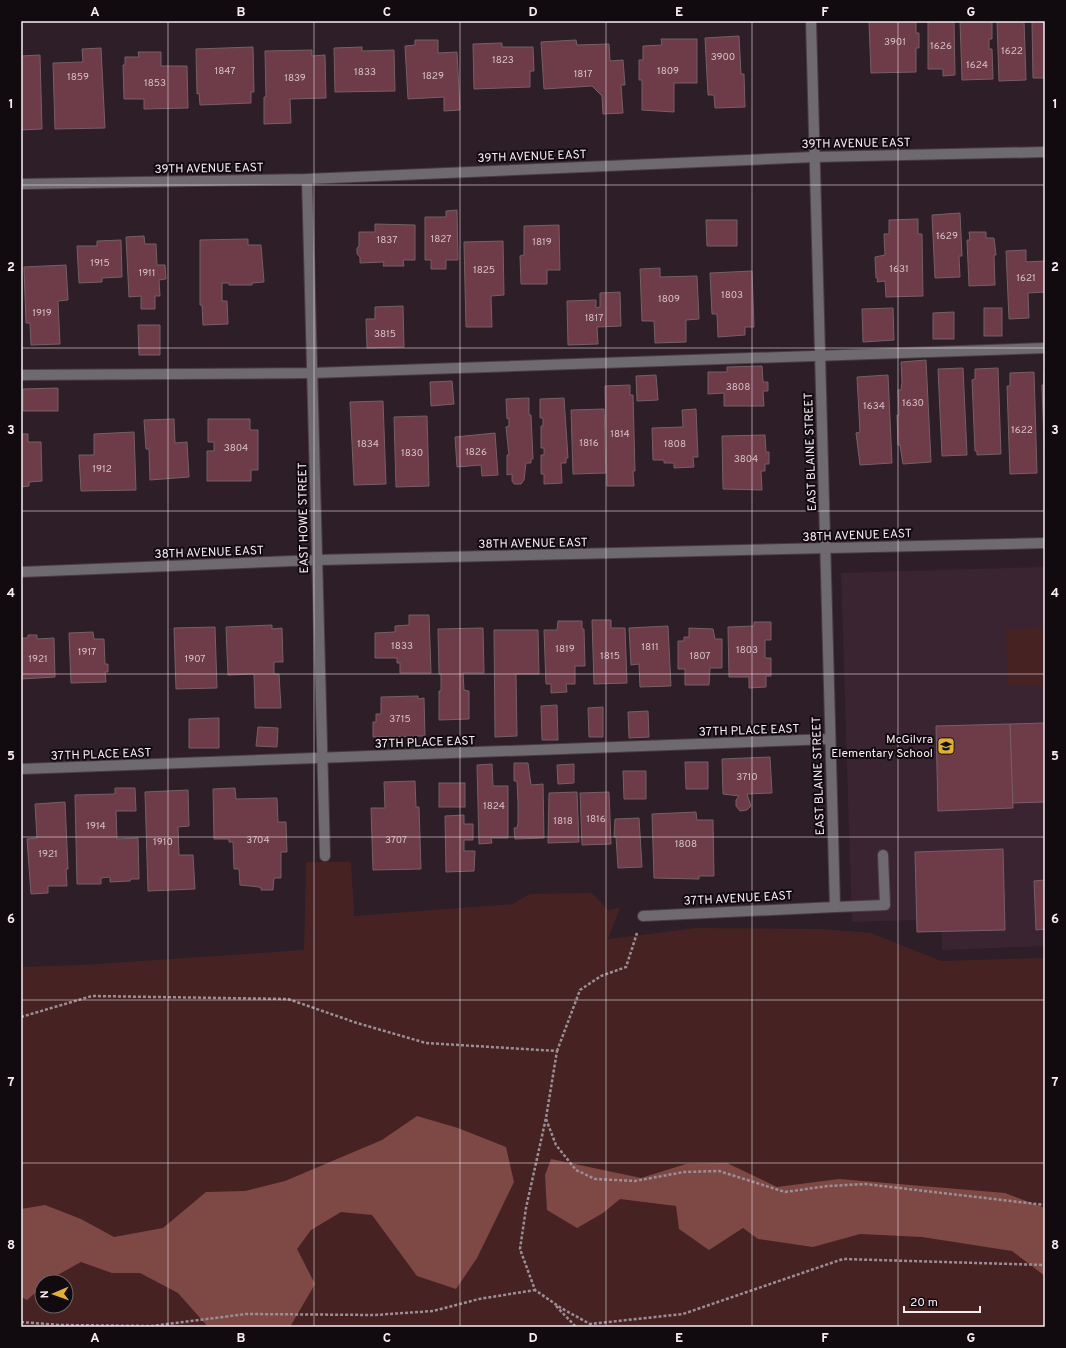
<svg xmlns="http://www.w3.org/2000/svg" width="1066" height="1348" viewBox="0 0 1066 1348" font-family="Overpass,sans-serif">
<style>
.built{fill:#3b2432}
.green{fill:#462322;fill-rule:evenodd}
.forest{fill:#7e4845}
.building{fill:#6e3b49;stroke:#765f65}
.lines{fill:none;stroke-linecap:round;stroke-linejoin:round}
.service-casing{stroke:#4a3b44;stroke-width:12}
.minor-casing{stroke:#4a3b44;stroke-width:12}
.path{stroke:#9b8e96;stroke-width:2.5;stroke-dasharray:3 2;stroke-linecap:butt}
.service{stroke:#6f6970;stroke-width:10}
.minor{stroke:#6f6970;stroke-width:10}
.grid{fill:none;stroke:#f7ecf2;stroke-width:1;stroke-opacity:0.55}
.labels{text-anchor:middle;stroke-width:4;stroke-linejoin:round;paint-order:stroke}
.number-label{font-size:10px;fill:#d5c0c8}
.street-label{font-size:12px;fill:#f7ecf2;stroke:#110a0f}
.poi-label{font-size:12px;fill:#f7ecf2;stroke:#110a0f;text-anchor:end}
.neatline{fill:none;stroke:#f7ecf2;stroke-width:1.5}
.grid-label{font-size:13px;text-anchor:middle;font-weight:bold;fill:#f7ecf2}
</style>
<rect width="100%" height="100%" fill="#2e1e28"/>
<!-- built -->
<polygon class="built" points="1045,567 1045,946 942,950 941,919 852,922 841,573"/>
<!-- green -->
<g class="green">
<polygon points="1045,628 1045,685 1008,686 1006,629"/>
<path d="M306,862H351L354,916L513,904L530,894L592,893L608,910L620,908L608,939L696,928L821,929L871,933L941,961L1045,958V1327H21V967L82,965L304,950ZM42,1282H66V1306H42Z"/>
</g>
<!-- forest -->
<g class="forest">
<polygon points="417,1116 458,1128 506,1147 514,1182 477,1258 456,1289 417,1276 372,1215 341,1212 311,1230 297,1249 315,1284 290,1327 208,1327 178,1293 140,1273 112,1273 81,1262 54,1277 47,1282 42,1282 42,1287 27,1300 21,1297 21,1209 45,1205 81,1219 114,1237 163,1228 206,1192 245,1191 285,1181 382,1140"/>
<polygon points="551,1159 641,1178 686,1164 727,1163 777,1187 839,1179 1005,1193 1045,1208 1045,1276 1012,1251 922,1237 860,1234 813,1247 758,1239 743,1228 709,1250 679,1229 676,1206 620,1199 603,1213 577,1228 547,1210 545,1175"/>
</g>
<!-- building -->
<g class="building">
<polygon points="869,21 916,21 916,33 919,33 919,48 916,48 916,72 871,73"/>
<polygon points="928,21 954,21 955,75 943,76 943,69 928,69"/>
<polygon points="960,21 992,21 992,39 989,39 989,49 992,49 993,79 962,80"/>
<polygon points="997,21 1024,21 1026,80 999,81"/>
<polygon points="1032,21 1045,21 1045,78 1033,78"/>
<polygon points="739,36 741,74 744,74 745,107 715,108 714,95 708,95 705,38"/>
<polygon points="661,39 697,39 697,83 674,83 674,112 642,110 642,80 639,80 639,60 643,60 643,46 662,45"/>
<polygon points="415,40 438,40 438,53 457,52 460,110 444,111 444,97 408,99 405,46 415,45"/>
<polygon points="576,40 577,45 609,44 610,61 623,60 625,85 621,85 623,113 603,114 602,96 592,86 544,89 541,42"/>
<polygon points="502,43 502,47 533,47 534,71 530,71 530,87 474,89 473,44"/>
<polygon points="253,47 254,92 251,92 251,103 200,105 199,93 197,94 196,49"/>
<polygon points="362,47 362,51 394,50 395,91 335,92 334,48"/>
<polygon points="101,48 105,128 55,129 53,63 83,62 82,49"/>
<polygon points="312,50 312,56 325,55 326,98 290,99 291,123 264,124 264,97 266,97 265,51"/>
<polygon points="138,52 161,52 161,66 187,66 188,108 144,109 144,99 124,99 123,65 125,65 125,57 139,57"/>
<polygon points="40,55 42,129 21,130 21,56"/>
<polygon points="457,210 458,260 446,260 446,269 431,269 431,260 425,260 425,217 446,217 446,211"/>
<polygon points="960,213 962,256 959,256 960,277 935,278 932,215"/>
<polygon points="918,219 918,234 922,234 923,296 886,297 885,281 877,282 878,278 876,278 875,257 885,255 884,234 889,234 889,220"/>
<polygon points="706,220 737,220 737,246 707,246"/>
<polygon points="375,224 415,225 415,260 403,260 404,266 383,266 384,262 360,263 360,257 357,254 357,248 359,246 359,232 375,232"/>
<polygon points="559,225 560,270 547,270 547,284 521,284 520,256 524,255 524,226"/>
<polygon points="969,232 986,232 986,238 994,238 996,255 994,255 995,285 969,286 967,240 970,240"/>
<polygon points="144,236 145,244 156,244 157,265 165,265 166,279 159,280 160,296 155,296 155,309 141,309 141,296 129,297 126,237"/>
<polygon points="248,239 248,245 261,245 264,282 252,283 252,285 229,285 229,283 222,283 222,301 227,301 228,324 203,325 202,305 200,305 200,240"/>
<polygon points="121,240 122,277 102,278 102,282 79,283 77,246 97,246 97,241"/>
<polygon points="503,241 504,295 491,296 492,327 466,327 464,242"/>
<polygon points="1026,250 1026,262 1045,261 1045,292 1028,293 1029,318 1009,319 1006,251"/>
<polygon points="66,265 68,300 58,301 60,344 31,345 30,323 26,323 24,267"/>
<polygon points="660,268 660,277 697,276 699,319 686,320 686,342 655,343 654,321 642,321 640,269"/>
<polygon points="752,271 754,327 745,327 745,335 718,337 717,314 712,314 710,273"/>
<polygon points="620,292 621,326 597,327 598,344 568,345 567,301 596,300 596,308 600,307 600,293"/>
<polygon points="403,306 404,347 367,348 366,319 375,319 375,307"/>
<polygon points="893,308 894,340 863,342 862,309"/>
<rect x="984" y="308" width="18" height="28"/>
<polygon points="954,312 954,339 933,339 933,313"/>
<polygon points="138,325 160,325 160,355 139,355"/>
<polygon points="926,360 931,462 903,464 900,445 898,445 897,415 899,415 898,390 901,390 902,382 901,362"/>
<polygon points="762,366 763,382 768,382 768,391 763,391 764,406 724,406 724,393 708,394 708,372 727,372 727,367"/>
<polygon points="963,368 967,455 942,456 938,369"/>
<polygon points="998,368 1001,454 977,455 977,451 975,451 972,380 975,379 975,369"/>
<polygon points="1034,372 1037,473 1010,474 1007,386 1010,386 1010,373"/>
<polygon points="1044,372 1045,372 1045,472 1042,385 1044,385"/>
<polygon points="656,375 658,400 637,401 636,376"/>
<polygon points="888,375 892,463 860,465 856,433 860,432 857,377"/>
<polygon points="452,381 454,404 431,406 430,382"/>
<polygon points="630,385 630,395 633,395 635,471 633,471 634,486 607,486 605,386"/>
<polygon points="58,388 58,411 23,411 23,389"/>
<polygon points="529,398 529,415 531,415 533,459 531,459 531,463 526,463 524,480 521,484 514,484 512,481 512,474 507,475 507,455 509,455 506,427 509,426 509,418 507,419 506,399"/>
<polygon points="564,398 568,458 566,458 566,463 561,463 562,483 544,484 544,474 541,474 541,455 544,455 544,448 541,448 541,426 543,426 543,418 540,418 540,399"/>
<polygon points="383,401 386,484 354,485 350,402"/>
<polygon points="604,409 606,473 573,474 571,410"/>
<polygon points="696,409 698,457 693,457 694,467 674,468 674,463 664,463 664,460 653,460 652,428 683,427 682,410"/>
<polygon points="427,416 429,486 396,487 394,417"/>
<polygon points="174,419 175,443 187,442 189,477 150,480 149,449 146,449 144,420"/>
<polygon points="208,419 250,419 250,430 258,430 258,470 251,470 251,481 207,481 207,451 214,451 214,442 208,442"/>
<polygon points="134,432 136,490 81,491 79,455 94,455 94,434"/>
<polygon points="495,433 498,475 482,476 481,465 457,467 455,437"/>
<polygon points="21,434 28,434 28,442 41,442 42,481 29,482 29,486 21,487"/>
<polygon points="765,435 766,452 769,452 769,464 765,464 765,471 761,471 762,490 723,489 722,436"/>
<polygon points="409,615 429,615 431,673 400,673 400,663 397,663 397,658 375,658 375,633 395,632 395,626 409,625"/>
<polygon points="592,620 611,620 611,628 625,628 627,683 594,684"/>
<polygon points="558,621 582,621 582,629 584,629 585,666 575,666 575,684 566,684 567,692 551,693 551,684 546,684 544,630 557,630"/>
<polygon points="754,622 771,622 771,640 765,640 765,658 771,658 771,676 766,676 766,687 749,688 749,677 729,677 728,627 754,626"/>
<polygon points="272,625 272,629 282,628 283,662 274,662 274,674 279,674 281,708 255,708 254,674 228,675 226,627"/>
<polygon points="668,626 671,686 640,687 639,664 631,665 629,628"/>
<polygon points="215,627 217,688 176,689 174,628"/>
<polygon points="483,628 484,673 463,673 464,690 469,691 469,719 439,720 439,691 441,691 441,674 439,674 438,629"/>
<polygon points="689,628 713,629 715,639 722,639 722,668 710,668 709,685 685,685 685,669 678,669 678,641 684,641 684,637 689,637"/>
<polygon points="494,630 538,630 539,674 516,674 517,736 495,737"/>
<polygon points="93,632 94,639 104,639 105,664 108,664 108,672 105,672 106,682 71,683 69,633"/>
<polygon points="28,635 37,635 37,639 54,638 55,677 21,679 21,638 28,638"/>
<polygon points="418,696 418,699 424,698 425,736 373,737 373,722 376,722 376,714 381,714 381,697"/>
<polygon points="557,705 558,740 542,740 541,706"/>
<polygon points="603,707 603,737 589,737 588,708"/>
<polygon points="648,711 649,737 629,738 628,712"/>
<polygon points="219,718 219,748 189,748 189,719"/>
<polygon points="1045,723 1045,802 1012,803 1010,724"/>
<polygon points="1010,724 1013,808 938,811 936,726"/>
<polygon points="258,727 278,728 277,747 256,746"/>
<polygon points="770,757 772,793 747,794 751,806 747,810 740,811 736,806 736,800 739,796 723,794 722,759"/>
<polygon points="685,762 708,762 708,789 686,789"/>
<polygon points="514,763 528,763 531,785 543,784 544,838 515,839 514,828 517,828 518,823 518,803 517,781 514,781"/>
<polygon points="492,764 493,786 508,786 508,838 491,838 492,843 479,844 477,765"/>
<polygon points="574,764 574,783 558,784 557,765"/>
<polygon points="623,771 646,771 646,799 624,799"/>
<polygon points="415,781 416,807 419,807 421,869 373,870 371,808 385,808 384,782"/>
<rect x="439" y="783" width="26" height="24"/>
<polygon points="115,788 135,788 136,811 116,811 117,839 138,838 139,879 131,879 130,881 110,882 110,877 101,878 101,884 77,884 75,795 115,794"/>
<polygon points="235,788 236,799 277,798 278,822 286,822 287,852 281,852 281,878 274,878 273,890 261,890 261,888 259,887 240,885 239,869 234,869 233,842 229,842 229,839 214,839 213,789"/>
<polygon points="188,790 189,826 178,827 179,855 193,855 195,889 148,891 145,792"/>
<polygon points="577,792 579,842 548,843 549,793"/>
<polygon points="609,792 611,844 582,845 580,793"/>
<polygon points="65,802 68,869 66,869 67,886 48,886 48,893 31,894 27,839 37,838 35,804"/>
<polygon points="696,812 697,820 713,820 714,876 699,876 699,879 654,878 652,814"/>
<polygon points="464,815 464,824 473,824 473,840 464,840 464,851 475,851 474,871 446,872 445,816"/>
<polygon points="639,818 642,867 618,868 616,837 614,837 615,819"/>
<polygon points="1003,849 1005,930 917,932 915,852"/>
<polygon points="1045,880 1045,929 1036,930 1034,881"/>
</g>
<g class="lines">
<!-- service casing -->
<g class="service-casing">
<g id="service">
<polyline points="21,375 312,373 1045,348"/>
<polyline points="835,907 885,905 883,855"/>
</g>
</g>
<!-- minor casing -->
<g class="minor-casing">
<g id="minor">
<polyline points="307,179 325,856"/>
<polyline points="21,184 307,179 814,157 1045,152"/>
<polyline points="21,572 317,560 1045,543"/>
<polyline points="21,769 830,739"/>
<polyline points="643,916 835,907 811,21"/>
</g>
</g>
<!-- path -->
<g class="path">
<polyline points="21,1017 92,996 288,999 357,1023 426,1043 557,1051 546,1118 526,1208 520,1249 535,1290 561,1308 590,1324 683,1314 843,1259 1045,1265"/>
<polyline points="557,1051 580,990 601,976 626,967 637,933"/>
<polyline points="546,1119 556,1145 576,1170 595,1179 635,1181 684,1172 719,1171 785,1192 828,1186 865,1184 1045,1205"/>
<polyline points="556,1306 576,1327"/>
<polyline points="21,1322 60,1325 152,1326 246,1314 375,1315 433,1311 479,1299 535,1290"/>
</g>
<!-- service -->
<use href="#service" class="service"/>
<!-- minor -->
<use href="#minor" class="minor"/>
</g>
<!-- grid -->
<path class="grid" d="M168,21V1327M314,21V1327M460,21V1327M606,21V1327M752,21V1327M898,21V1327M21,185H1045M21,348H1045M21,511H1045M21,674H1045M21,837H1045M21,1000H1045M21,1163H1045"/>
<!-- icons -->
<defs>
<g id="school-square" transform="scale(0.9)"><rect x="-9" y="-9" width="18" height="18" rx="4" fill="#e1af34" stroke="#110a0f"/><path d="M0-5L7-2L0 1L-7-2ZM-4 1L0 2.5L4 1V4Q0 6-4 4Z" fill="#111"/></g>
</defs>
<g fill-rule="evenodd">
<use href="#school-square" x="946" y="746"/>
</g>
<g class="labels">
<!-- number labels -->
<g class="number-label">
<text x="895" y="45">3901</text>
<text x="941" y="49">1626</text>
<text x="1012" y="54">1622</text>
<text x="723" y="60">3900</text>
<text x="503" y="63">1823</text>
<text x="977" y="68">1624</text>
<text x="225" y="74">1847</text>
<text x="668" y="74">1809</text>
<text x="365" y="75">1833</text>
<text x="583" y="77">1817</text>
<text x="433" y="79">1829</text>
<text x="78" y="80">1859</text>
<text x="295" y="81">1839</text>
<text x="155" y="86">1853</text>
<text x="947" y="239">1629</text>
<text x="441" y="242">1827</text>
<text x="387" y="243">1837</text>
<text x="542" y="245">1819</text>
<text x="100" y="266">1915</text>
<text x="899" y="272">1631</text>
<text x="484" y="273">1825</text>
<text x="147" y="276">1911</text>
<text x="1026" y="281">1621</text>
<text x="732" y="298">1803</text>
<text x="669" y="302">1809</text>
<text x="42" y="316">1919</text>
<text x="594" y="321">1817</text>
<text x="385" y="337">3815</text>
<text x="738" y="390">3808</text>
<text x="913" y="406">1630</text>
<text x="874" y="409">1634</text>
<text x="1022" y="433">1622</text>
<text x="620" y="437">1814</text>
<text x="589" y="446">1816</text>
<text x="368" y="447">1834</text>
<text x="675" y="447">1808</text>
<text x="236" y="451">3804</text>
<text x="476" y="455">1826</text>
<text x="412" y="456">1830</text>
<text x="746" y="462">3804</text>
<text x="102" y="472">1912</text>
<text x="402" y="649">1833</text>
<text x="650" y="650">1811</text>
<text x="565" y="652">1819</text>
<text x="747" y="653">1803</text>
<text x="87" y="655">1917</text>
<text x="610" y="659">1815</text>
<text x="700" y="659">1807</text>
<text x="38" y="662">1921</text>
<text x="195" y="662">1907</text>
<text x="400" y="722">3715</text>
<text x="747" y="780">3710</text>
<text x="494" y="809">1824</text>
<text x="596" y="822">1816</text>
<text x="563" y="824">1818</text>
<text x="96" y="829">1914</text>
<text x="258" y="843">3704</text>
<text x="396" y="843">3707</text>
<text x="163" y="845">1910</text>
<text x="686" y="847">1808</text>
<text x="48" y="857">1921</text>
</g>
<!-- street labels -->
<g class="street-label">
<text transform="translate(856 143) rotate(-1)" y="4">39TH AVENUE EAST</text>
<text transform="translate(532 156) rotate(-2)" y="4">39TH AVENUE EAST</text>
<text transform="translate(209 168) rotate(-1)" y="4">39TH AVENUE EAST</text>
<text transform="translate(810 452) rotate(-92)" y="4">EAST BLAINE STREET</text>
<text transform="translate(303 518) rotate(-91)" y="4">EAST HOWE STREET</text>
<text transform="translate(857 535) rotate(-2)" y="4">38TH AVENUE EAST</text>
<text transform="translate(533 543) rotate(-1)" y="4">38TH AVENUE EAST</text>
<text transform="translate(209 552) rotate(-2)" y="4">38TH AVENUE EAST</text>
<text transform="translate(749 730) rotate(-2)" y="4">37TH PLACE EAST</text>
<text transform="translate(425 742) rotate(-2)" y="4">37TH PLACE EAST</text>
<text transform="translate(101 754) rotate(-2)" y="4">37TH PLACE EAST</text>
<text transform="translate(818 776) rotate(-92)" y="4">EAST BLAINE STREET</text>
<text transform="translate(738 898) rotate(-3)" y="4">37TH AVENUE EAST</text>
</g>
<!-- poi labels -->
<g class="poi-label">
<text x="933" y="743">McGilvra<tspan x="933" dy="14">Elementary School</tspan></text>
</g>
</g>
<!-- border -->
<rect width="1066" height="1348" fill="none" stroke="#110a0f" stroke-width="44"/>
<!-- north arrow -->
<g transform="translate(54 1294) rotate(268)"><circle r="19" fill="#110a0f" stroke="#6d646a"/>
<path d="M0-3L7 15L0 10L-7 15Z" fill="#e1af34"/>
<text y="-6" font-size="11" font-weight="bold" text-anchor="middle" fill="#f7ecf2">N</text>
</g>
<!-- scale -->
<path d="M904 1306v6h76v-6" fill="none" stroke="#f7ecf2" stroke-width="2"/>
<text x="910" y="1306" font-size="12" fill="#f7ecf2" stroke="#110a0f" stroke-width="3" paint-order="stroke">20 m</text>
<rect x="22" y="22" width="1022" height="1304" class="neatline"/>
<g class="grid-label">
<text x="95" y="16">A</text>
<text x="241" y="16">B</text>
<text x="387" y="16">C</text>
<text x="533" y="16">D</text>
<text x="679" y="16">E</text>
<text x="825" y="16">F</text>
<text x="971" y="16">G</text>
<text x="11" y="108">1</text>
<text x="1055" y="108">1</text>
<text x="11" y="271">2</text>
<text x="1055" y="271">2</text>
<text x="11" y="434">3</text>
<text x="1055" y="434">3</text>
<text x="11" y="597">4</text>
<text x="1055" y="597">4</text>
<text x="11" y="760">5</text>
<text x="1055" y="760">5</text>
<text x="11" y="923">6</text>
<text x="1055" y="923">6</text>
<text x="11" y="1086">7</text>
<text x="1055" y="1086">7</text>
<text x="11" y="1249">8</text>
<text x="1055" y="1249">8</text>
<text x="95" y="1342">A</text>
<text x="241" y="1342">B</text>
<text x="387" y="1342">C</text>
<text x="533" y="1342">D</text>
<text x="679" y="1342">E</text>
<text x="825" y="1342">F</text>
<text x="971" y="1342">G</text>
</g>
</svg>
